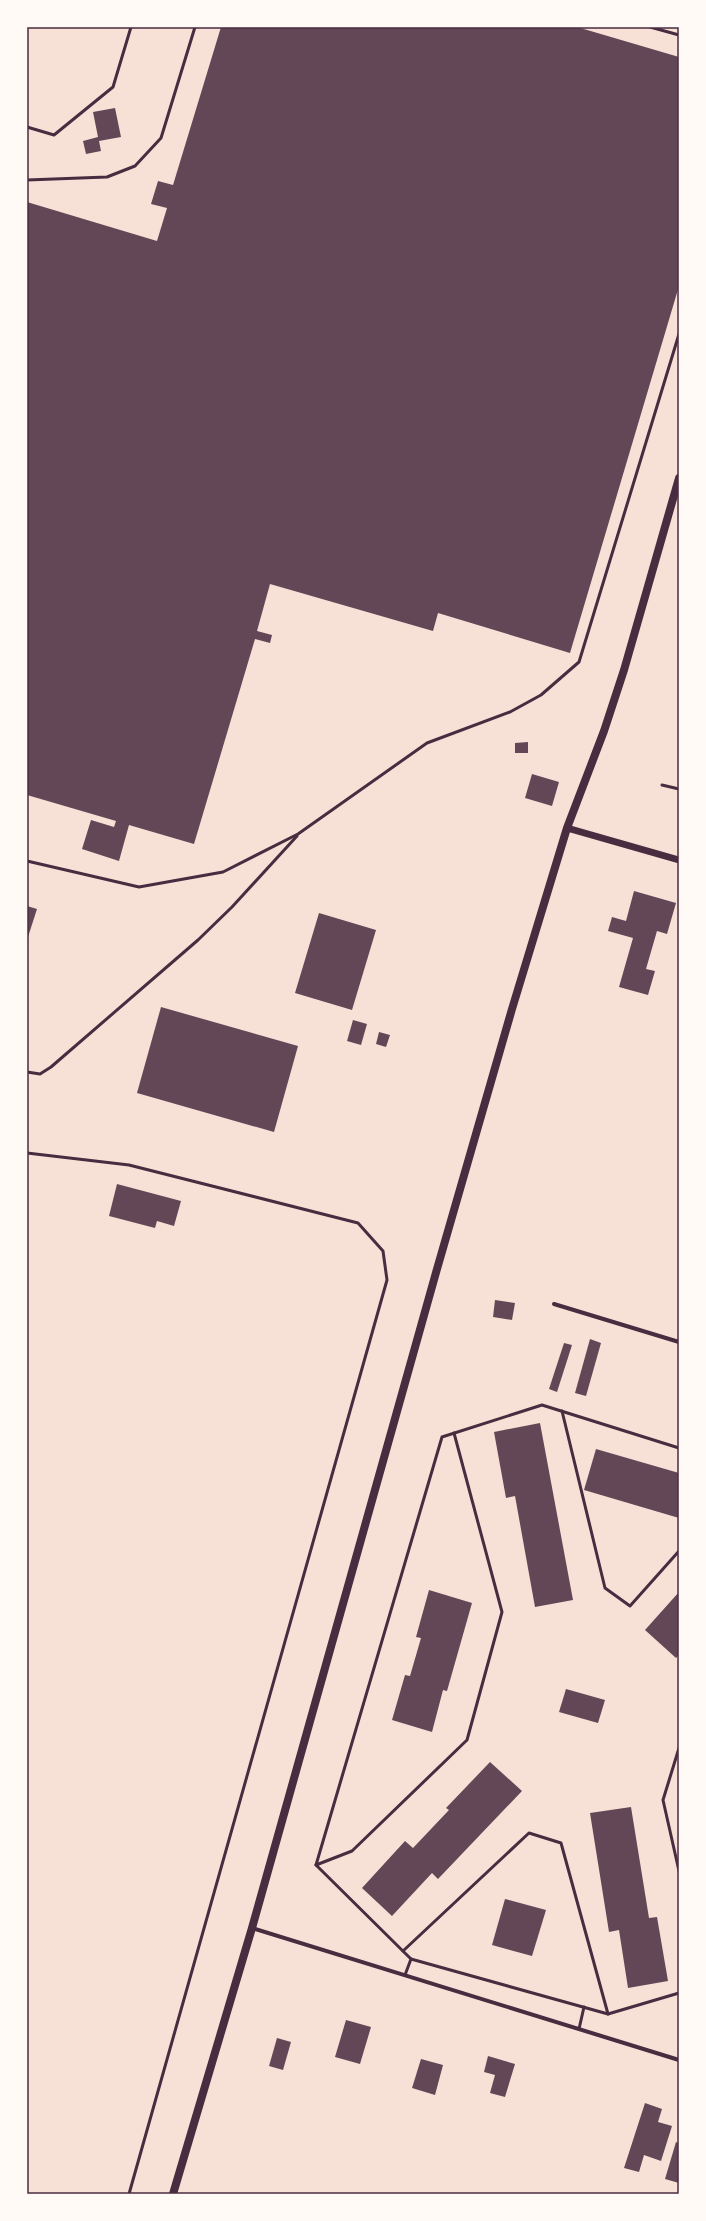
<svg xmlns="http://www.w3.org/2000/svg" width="706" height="2221" viewBox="0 0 706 2221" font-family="Montserrat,sans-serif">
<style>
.building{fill:#644757}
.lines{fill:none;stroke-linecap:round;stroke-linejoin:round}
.service{stroke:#4a2c40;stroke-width:3}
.minor{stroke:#4a2c40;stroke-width:4}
.tertiary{stroke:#4a2c40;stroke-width:7}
.secondary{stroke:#4a2c40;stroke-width:8}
.neatline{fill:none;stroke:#4a2c40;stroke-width:1.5}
</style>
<rect width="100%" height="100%" fill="#f7e1d7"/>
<!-- building -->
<g class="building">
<polygon points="221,27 577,27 679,57 679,286 570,653 438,613 433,631 270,584 257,631 272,635 270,643 255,639 194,844 129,825 119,861 82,849 91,820 114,827 116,821 27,795 27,202 157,241 167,208 151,204 158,181 173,185"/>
<polygon points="115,108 121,137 99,141 101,151 86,154 83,141 98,137 93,112"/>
<polygon points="528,742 528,753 515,753 515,743"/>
<polygon points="532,774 559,782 552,806 525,798"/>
<polygon points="634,891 676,903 667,934 657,931 646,969 655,971 648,995 619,987 633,938 608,931 612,917 626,921"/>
<polygon points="27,906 37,909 27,940"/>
<polygon points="319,913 376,930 352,1010 295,993"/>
<polygon points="161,1007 298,1046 274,1132 137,1093"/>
<polygon points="353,1020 367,1024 361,1045 347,1041"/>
<polygon points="379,1032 390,1035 386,1047 376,1044"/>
<polygon points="117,1184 181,1201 174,1226 157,1221 155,1228 109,1216"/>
<polygon points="495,1300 515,1303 512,1320 493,1317"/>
<polygon points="590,1339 601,1343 586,1396 575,1393"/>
<polygon points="564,1343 572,1345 557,1392 549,1389"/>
<polygon points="540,1423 573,1600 535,1607 515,1496 506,1498 494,1432"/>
<polygon points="596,1449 679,1473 679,1518 584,1490"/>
<polygon points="429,1590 472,1603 447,1691 443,1690 432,1732 392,1720 405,1675 410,1676 421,1638 416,1637"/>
<polygon points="679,1592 679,1655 676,1658 645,1630"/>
<polygon points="566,1689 605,1700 598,1723 559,1712"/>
<polygon points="490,1762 522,1791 438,1879 432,1873 392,1916 362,1888 405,1841 413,1848 449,1810 446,1808"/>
<polygon points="631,1807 649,1918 657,1917 668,1981 628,1988 619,1930 609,1932 590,1813"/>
<polygon points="505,1899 546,1910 532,1956 492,1945"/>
<polygon points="346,2020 371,2027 360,2064 335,2057"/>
<polygon points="277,2038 291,2042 283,2070 269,2066"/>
<polygon points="488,2056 515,2064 505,2097 490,2093 495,2075 484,2072"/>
<polygon points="421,2059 443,2065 435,2095 412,2088"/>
<polygon points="645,2103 662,2109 658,2122 672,2126 661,2161 644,2155 639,2172 624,2168"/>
<polygon points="676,2142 679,2143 679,2183 665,2179"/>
</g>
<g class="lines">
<!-- service -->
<g class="service">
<polyline points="650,27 679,35"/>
<polyline points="27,127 54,135 113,87 131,27"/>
<polyline points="27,180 107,177 135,166 161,138 195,27"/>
<polyline points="662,785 679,789"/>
<polyline points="27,861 139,887 223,872 298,834 427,743 510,712 541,695 579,662 679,334"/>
<polyline points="27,1072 40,1074 51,1067 198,940 232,907 297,836"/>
<polyline points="27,1153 129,1165 358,1223 383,1251 387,1280 129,2194"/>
<polyline points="562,1411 605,1588 630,1606 679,1551"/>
<polyline points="679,1448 542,1405 442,1437 316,1865 411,1959 608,2014 679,1993"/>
<polyline points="679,1748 663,1800 679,1871"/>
<polyline points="316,1865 352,1851 467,1740 502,1612 454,1433"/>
<polyline points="403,1951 529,1833 561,1843 608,2014"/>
<polyline points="405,1975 411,1959"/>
<polyline points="579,2029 584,2007"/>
</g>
<!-- minor -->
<g class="minor">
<polyline points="554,1304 679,1342"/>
<polyline points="252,1928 679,2060"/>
</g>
<!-- tertiary -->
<polyline class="tertiary" points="567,828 679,860"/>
<!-- secondary -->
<polyline class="secondary" points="173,2194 252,1928 437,1269 512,1009 567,828 604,731 624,670 679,478"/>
</g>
<!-- border -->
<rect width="706" height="2221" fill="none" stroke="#fffaf5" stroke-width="56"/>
<rect x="28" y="28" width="650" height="2165" class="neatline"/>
</svg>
